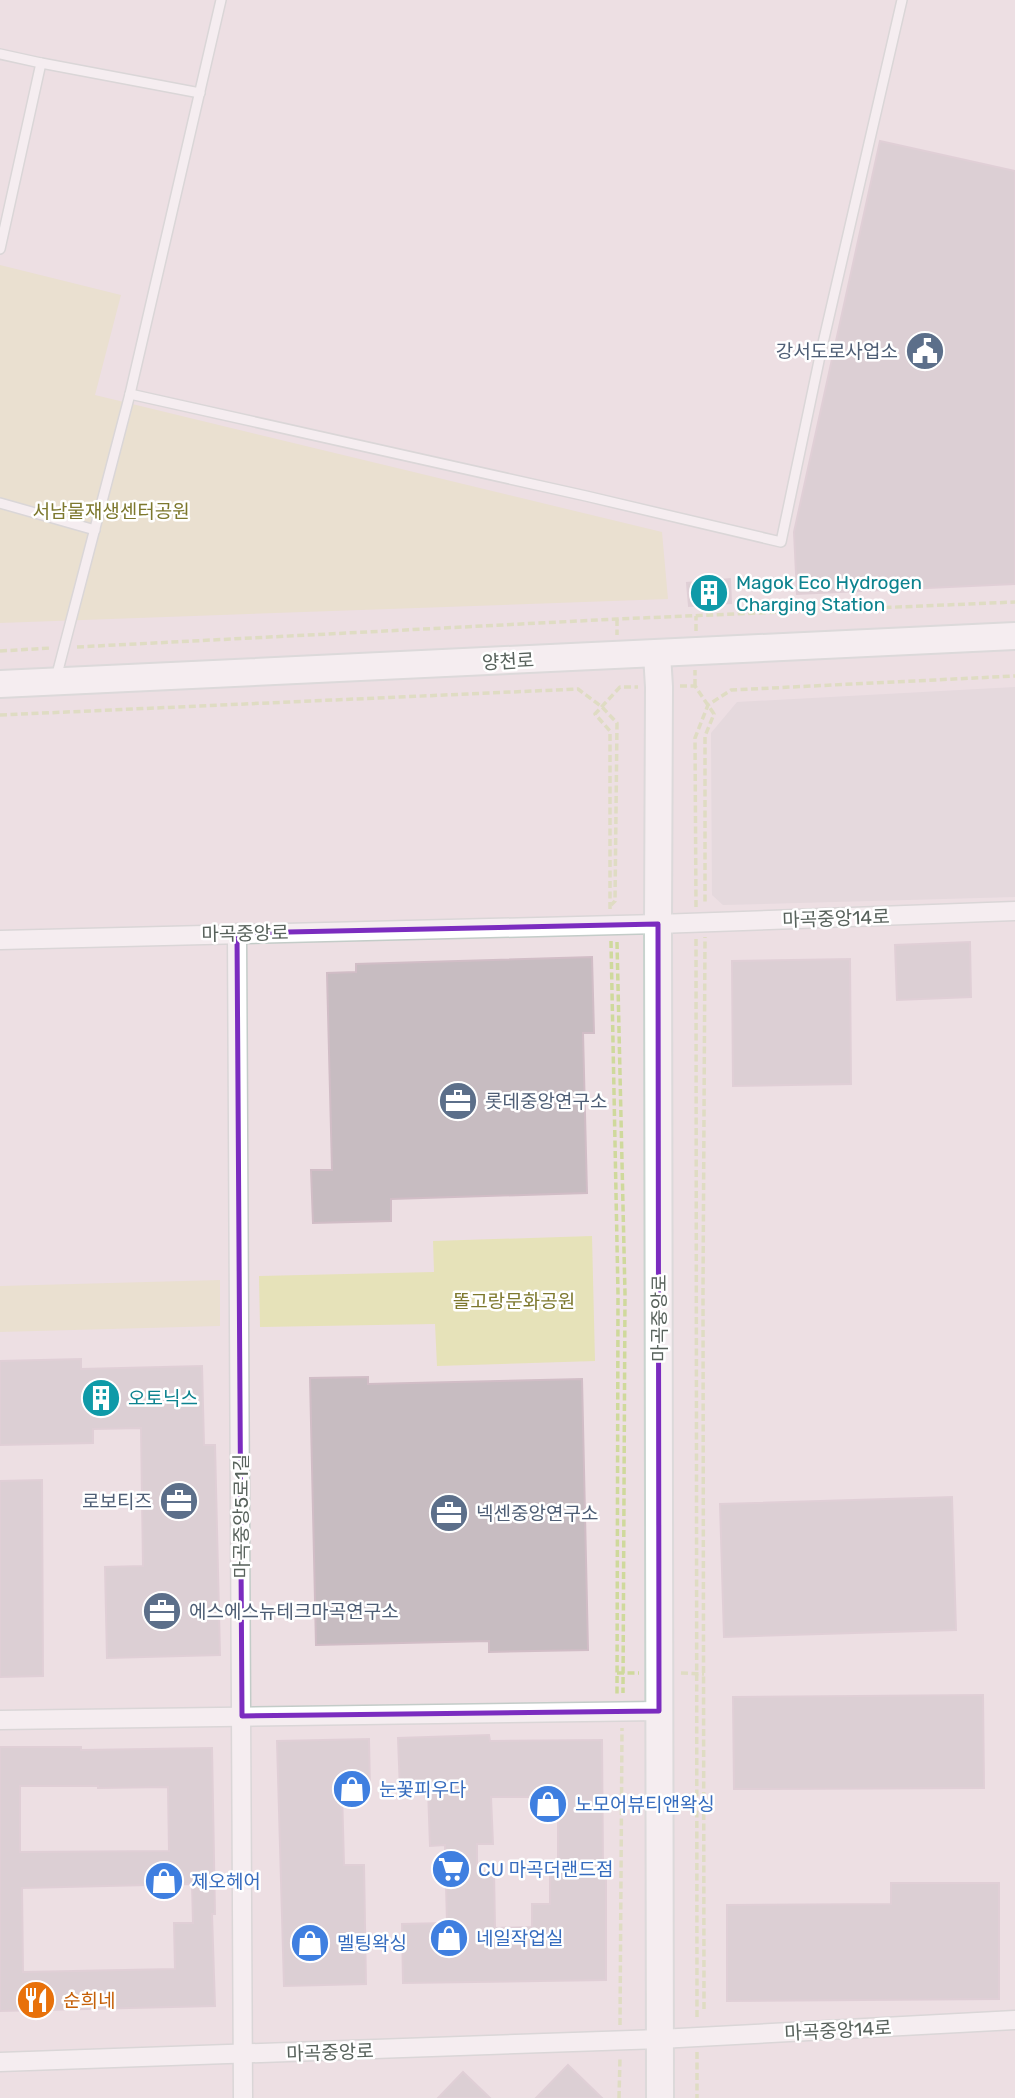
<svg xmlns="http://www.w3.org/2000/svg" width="1015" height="2098" viewBox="0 0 1015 2098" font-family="Rubik,'Noto Sans KR',sans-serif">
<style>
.industrial{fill:#dbd2d5}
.green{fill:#e6e2b9}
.building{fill:#c7bcc1;stroke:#d1bdc6;stroke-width:2;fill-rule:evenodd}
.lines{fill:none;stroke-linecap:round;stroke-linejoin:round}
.service-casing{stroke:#c3ccc8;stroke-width:12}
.minor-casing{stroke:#c3ccc8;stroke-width:21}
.secondary-casing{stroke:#c8d3ce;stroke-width:30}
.path{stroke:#cfd99c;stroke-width:3.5;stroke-dasharray:7 3.5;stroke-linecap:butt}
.service{stroke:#fff;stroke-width:9}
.minor{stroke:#fff;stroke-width:18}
.secondary{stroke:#fff;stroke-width:26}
.marked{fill:none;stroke:#7b2cbf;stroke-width:5;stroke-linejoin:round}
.labels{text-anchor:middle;stroke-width:5;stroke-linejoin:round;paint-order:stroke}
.service-label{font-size:19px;fill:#4e5e75;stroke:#fff;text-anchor:start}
.park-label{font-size:19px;fill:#7d782d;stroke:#fff}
.culture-label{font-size:19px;fill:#0d838f;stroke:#fff;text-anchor:start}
.street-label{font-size:19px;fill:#58625c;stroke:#fff}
.shop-label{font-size:19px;fill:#366cbe;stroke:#fff;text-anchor:start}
.food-label{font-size:19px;fill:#c56008;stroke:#fff;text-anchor:start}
</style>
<rect width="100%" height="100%" fill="#eddfe3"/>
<!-- industrial -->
<polygon class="industrial" points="1015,687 1015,897 723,905 712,895 711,733 737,702"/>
<!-- green -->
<g class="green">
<polygon points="0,265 121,295 95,395 662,532 668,599 0,623"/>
<polygon points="592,1236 595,1361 437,1366 435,1324 260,1327 259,1276 434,1272 433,1241"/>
<polygon points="220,1280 220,1326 0,1332 0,1286"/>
</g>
<!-- building -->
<g class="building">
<polygon points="880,141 1015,171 1015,584 797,594 794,532"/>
<polygon points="730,579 731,603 689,606 687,583"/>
<polygon points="970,942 971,997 897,1000 895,945"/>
<polygon points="592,957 594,1033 583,1033 587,1193 391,1199 391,1221 313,1223 311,1170 332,1170 327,973 356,972 356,964"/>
<polygon points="850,959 851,1084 733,1086 732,961"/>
<polygon points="81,1359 81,1369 202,1366 204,1445 215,1445 220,1655 107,1658 105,1567 143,1566 141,1428 93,1429 93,1443 0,1445 0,1361"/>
<polygon points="368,1377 368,1384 582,1379 588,1650 489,1652 489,1641 316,1645 310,1378"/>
<polygon points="42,1480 43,1676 0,1677 0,1481"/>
<polygon points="952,1497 956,1630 724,1637 720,1504"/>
<polygon points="983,1695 984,1788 734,1789 733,1697"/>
<path d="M489,1735L490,1741L602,1740L603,1866H606V1980L403,1983L402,1924L447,1923L445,1845L430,1846L428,1789L400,1790L398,1738ZM491,1797H535L536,1817H558V1866H550V1904H532V1927L495,1928L494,1871H477V1844H493Z"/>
<polygon points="369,1739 370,1790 342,1791 344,1865 364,1865 366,1984 284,1986 277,1741"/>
<path d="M0,1747H81V1750L212,1748L215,1914H212L215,2006L0,2011ZM20,1786H98V1788L168,1787L169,1851L20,1852ZM192,1884L193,1923H174L175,1969L23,1972L22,1888Z"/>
<polygon points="891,1883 999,1883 999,1999 727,2001 727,1905 891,1904"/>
<polygon points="568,2065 602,2098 536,2098"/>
<polygon points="463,2072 490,2098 438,2098"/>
</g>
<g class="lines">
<!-- service casing -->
<g class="service-casing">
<g id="service">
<polyline points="0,54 41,63 200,93"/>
<polyline points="0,249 41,63"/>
<polyline points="130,394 586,496 781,542 820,356 902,0"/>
<polyline points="0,503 95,530"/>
<polyline points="56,678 130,394 221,0"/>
</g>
</g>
<!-- minor casing -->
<g class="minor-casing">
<g id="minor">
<polyline points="237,933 243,2098"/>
<polyline points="0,940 658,924 1015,911"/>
<polyline points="0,1720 659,1711"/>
<polyline points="0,2062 660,2039 1015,2020"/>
</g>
</g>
<!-- secondary casing -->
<g class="secondary-casing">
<g id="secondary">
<polyline points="657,654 659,687 658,924 660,2098"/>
<polyline points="0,684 1015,636"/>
</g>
</g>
<!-- path -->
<g class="path">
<polyline points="617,619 617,635"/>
<polyline points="696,631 696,616"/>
<polyline points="77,647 617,619 1015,602"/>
<polyline points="0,651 51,648"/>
<polyline points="680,686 695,686 714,714 705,736 705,905"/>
<polyline points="695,686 695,670"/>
<polyline points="0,715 578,689 602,707 617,723 615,901 611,905"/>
<polyline points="696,907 695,738 708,705 731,690 1015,676"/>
<polyline points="610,909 610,731 595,714 620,687 638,687"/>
<polyline points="696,939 697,2020"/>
<polyline points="611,941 618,1294 617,1696"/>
<polyline points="617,942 625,1294 623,1693"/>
<polyline points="617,1673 639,1673"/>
<polyline points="681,1673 704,1674"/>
<polyline points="704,2009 703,1293 705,937"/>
<polyline points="620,2025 622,1728"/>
<polyline points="697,2052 697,2098"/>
<polyline points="619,2098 620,2057"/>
</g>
<!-- service -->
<use href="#service" class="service"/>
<!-- minor -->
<use href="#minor" class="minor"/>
<!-- secondary -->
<use href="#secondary" class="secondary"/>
</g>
<!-- marked area -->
<path d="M0 0H1015V2098H0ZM658,924L659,1711L242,1716L237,933Z" fill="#eddfe3" fill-opacity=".55" fill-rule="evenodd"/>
<path class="marked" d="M658,924L659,1711L242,1716L237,933Z"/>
<!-- icons -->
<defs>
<g id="civic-disc" transform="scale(2.0125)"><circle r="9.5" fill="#5c6f8a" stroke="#fff"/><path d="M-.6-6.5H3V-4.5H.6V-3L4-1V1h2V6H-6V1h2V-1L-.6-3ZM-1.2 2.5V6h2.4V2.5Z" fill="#fff"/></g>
<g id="building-disc" transform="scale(2.0125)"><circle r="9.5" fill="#0f9aa8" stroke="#fff"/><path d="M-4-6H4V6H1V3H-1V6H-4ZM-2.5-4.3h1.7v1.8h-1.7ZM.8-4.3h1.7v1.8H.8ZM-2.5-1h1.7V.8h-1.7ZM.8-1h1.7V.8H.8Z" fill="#fff"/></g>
<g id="office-disc" transform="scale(2.0125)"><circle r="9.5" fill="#5c6f8a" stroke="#fff"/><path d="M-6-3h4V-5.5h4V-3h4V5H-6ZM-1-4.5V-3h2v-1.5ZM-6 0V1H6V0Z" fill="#fff"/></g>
<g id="shop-disc" transform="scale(2.0125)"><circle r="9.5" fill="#3f7fe0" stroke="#fff"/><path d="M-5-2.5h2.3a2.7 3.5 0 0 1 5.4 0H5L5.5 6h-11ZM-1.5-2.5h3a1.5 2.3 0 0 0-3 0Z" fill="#fff"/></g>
<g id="supermarket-disc" transform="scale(2.0125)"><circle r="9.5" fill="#3f7fe0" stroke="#fff"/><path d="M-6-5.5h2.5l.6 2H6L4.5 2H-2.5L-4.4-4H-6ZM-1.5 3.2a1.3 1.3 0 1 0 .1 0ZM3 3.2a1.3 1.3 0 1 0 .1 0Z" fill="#fff"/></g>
<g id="restaurant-disc" transform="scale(2.0125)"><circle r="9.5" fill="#e8710a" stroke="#fff"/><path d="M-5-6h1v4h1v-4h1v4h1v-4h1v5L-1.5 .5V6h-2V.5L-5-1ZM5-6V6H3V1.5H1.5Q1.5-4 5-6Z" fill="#fff"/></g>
</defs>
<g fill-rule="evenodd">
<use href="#civic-disc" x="925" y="351"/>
<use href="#building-disc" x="709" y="593"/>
<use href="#office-disc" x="458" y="1101"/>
<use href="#building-disc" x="101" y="1398"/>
<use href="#office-disc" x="179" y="1501"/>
<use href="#office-disc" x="449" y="1513"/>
<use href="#office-disc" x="162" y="1611"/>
<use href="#shop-disc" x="352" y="1789"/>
<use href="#shop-disc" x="548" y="1804"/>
<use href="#supermarket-disc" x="451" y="1869"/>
<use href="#shop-disc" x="164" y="1881"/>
<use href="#shop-disc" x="449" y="1938"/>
<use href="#shop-disc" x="310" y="1943"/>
<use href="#restaurant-disc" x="36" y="2000"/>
</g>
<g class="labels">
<!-- service labels -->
<g class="service-label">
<text x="898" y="358" text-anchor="end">강서도로사업소</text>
<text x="485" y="1108">롯데중앙연구소</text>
<text x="152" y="1508" text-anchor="end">로보티즈</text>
<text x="476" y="1520">넥센중앙연구소</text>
<text x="189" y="1618">에스에스뉴테크마곡연구소</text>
</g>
<!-- park labels -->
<g class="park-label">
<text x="111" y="518">서남물재생센터공원</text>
<text x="514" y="1308">똘고랑문화공원</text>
</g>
<!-- culture labels -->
<g class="culture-label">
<text x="736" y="589">Magok Eco Hydrogen<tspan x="736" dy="22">Charging Station</tspan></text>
<text x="128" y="1405">오토닉스</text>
</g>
<!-- street labels -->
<g class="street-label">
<text transform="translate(508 661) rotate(-3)" y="7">양천로</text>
<text transform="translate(836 918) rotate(-2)" y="7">마곡중앙14로</text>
<text transform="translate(245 933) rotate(-1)" y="7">마곡중앙로</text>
<text transform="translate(659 1318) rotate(-90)" y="7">마곡중앙로</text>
<text transform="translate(241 1516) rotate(-90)" y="7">마곡중앙5로1길</text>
<text transform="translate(838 2030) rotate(-3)" y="7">마곡중앙14로</text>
<text transform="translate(330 2052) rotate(-2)" y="7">마곡중앙로</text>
</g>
<!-- shop labels -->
<g class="shop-label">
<text x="379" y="1796">눈꽃피우다</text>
<text x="575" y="1811">노모어뷰티앤왁싱</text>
<text x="478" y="1876">CU 마곡더랜드점</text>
<text x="191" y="1888">제오헤어</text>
<text x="476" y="1945">네일작업실</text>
<text x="337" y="1950">멜팅왁싱</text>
</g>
<!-- food labels -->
<g class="food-label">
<text x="63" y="2007">순희네</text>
</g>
</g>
</svg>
